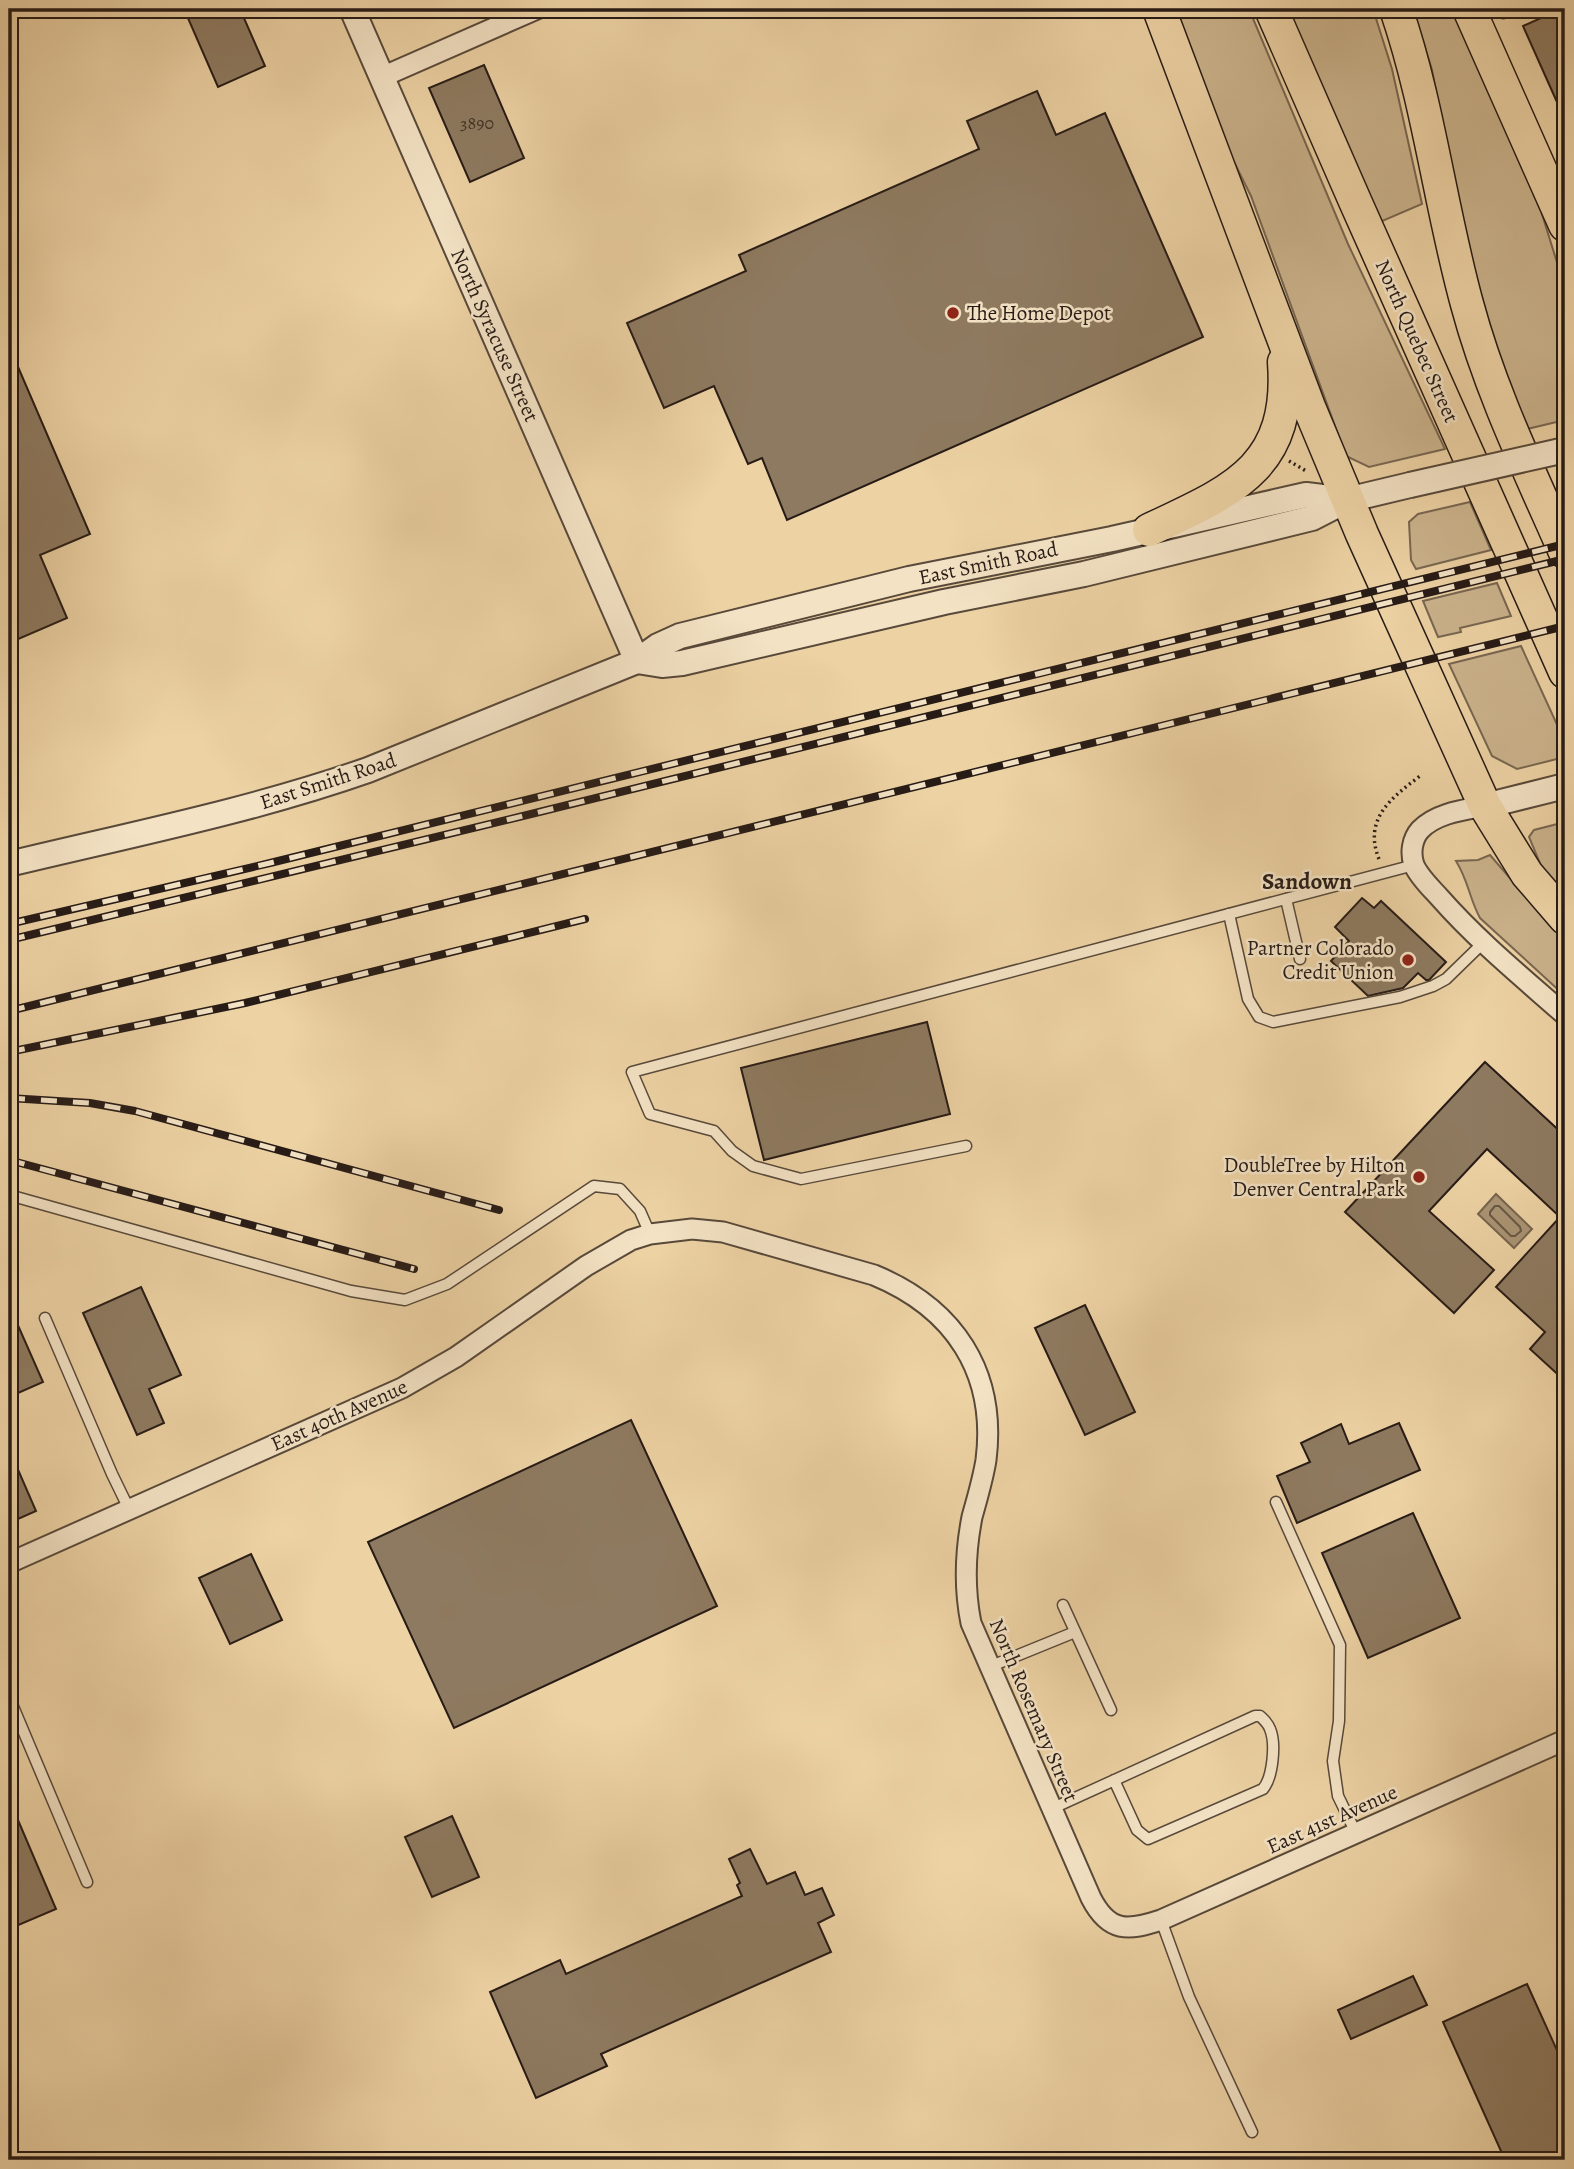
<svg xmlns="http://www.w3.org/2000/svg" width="1574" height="2169" viewBox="0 0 1574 2169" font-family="Alegreya,serif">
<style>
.green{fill:#cbb38c;stroke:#796751;stroke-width:2}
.water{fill:#aa9474;stroke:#76644e;stroke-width:2}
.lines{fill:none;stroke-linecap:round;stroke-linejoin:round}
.shore{stroke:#685845;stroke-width:2}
.building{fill:#8e7a60;stroke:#271b16;stroke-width:2}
.service-casing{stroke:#58493a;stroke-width:13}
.minor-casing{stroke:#58493a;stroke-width:23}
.tertiary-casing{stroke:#58493a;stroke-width:28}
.primary-casing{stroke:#271b16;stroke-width:35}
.path{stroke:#271b16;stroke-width:3.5;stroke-dasharray:2 3.5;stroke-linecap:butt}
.service{stroke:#f3e2c4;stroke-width:10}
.minor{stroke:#f3e2c4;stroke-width:19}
.tertiary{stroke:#f3e2c4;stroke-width:24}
.primary{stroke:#edd2a4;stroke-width:32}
.rail-casing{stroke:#271b16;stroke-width:8}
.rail{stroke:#f3e2c4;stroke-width:5;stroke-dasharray:16;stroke-linecap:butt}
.tertiary-bridge-casing{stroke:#58493a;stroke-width:28;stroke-linecap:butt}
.tertiary-bridge{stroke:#f3e2c4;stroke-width:24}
.poi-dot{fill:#8f2418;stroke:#f3e2c4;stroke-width:2.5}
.labels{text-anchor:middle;stroke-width:5;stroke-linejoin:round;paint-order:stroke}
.number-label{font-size:18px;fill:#413328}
.poi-label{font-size:21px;fill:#271b16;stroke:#f3e2c4;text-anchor:end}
.street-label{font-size:21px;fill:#271b16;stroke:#f3e2c4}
.neighbourhood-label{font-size:23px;font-weight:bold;fill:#271b16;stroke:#f3e2c4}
</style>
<rect width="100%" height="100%" fill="#edd2a4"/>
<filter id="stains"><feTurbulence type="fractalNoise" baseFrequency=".00286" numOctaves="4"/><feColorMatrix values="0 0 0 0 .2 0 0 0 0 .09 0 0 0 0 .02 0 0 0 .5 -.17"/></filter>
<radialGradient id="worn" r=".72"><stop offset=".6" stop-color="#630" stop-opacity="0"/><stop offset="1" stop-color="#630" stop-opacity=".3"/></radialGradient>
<!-- green -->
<g class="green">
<polygon points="1169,9 1249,9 1348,244 1445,449 1369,467 1346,456 1251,196 1229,152"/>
<polygon points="1287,9 1373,9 1392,69 1422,204 1380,222"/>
<polygon points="1413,9 1455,9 1541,211 1565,288 1565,420 1527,429 1502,367 1485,317 1458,202 1432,70"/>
<polygon points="1470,502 1491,550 1416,569 1411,560 1409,522 1418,514"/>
<polygon points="1497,583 1511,616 1460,628 1461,632 1438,637 1423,601"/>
<polygon points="1521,646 1565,742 1565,757 1517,769 1492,756 1449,664"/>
<polygon points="1565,822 1565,896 1544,873 1529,837 1534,830"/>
<path d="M1490,855L1527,898L1565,938V996L1480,918C1469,898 1469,882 1456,861L1478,860Z"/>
</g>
<!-- water -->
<polygon class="water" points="1496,1194 1532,1229 1514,1248 1478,1214"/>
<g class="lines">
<!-- shore -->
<polygon class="shore" points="1495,1206 1499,1206 1520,1227 1521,1231 1515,1236 1511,1236 1490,1215 1490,1212"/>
</g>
<!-- building -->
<g class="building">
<polygon points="184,9 240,9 265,66 218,87"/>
<polygon points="1561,9 1565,9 1565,120 1523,26"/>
<polygon points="484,65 524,158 470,182 429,88"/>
<polygon points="1037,91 1056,135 1105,113 1203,337 787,520 762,458 748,464 714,386 664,408 627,323 746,271 739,255 979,149 967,121"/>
<polygon points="9,346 90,534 40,555 67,618 9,643"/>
<polygon points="1362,898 1374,908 1381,901 1446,962 1429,980 1426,980 1418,973 1403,988 1368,996 1331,961 1349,941 1335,927"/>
<polygon points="927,1022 950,1114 764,1160 741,1068"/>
<polygon points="1485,1062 1565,1136 1565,1381 1530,1349 1545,1332 1496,1287 1560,1217 1487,1149 1429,1211 1494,1270 1454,1313 1345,1212"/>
<polygon points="141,1287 181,1375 149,1389 164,1423 137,1435 83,1313"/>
<polygon points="9,1305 43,1382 9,1397"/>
<polygon points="1085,1305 1135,1412 1085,1435 1035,1328"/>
<polygon points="631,1420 717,1606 454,1728 368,1542"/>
<polygon points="1399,1423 1420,1470 1297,1523 1277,1476 1310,1462 1301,1443 1341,1424 1349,1444"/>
<polygon points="9,1449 36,1511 9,1523"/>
<polygon points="1413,1513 1460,1618 1368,1658 1322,1553"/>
<polygon points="251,1554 282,1620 230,1644 199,1578"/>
<polygon points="9,1799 56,1909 9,1929"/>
<polygon points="452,1816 479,1877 432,1897 405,1837"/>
<polygon points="750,1849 767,1884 795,1872 805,1895 822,1888 834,1915 818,1923 831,1952 601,2054 607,2066 536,2098 490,1992 560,1960 566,1974 742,1896 737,1885 740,1883 729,1859"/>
<polygon points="1413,1976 1427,2005 1351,2039 1338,2010"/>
<polygon points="1527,1984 1565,2068 1565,2160 1505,2160 1443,2022"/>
</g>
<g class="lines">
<!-- service casing -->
<g class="service-casing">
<g id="service">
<polyline points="1495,9 1503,13 1512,9"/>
<polyline points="1286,899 1300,959"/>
<polyline points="1229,914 1248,999 1259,1017 1273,1022 1400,997 1433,986 1446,979 1483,943"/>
<polyline points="966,1146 801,1179 753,1166 732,1151 714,1131 650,1114 632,1072 1414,865"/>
<polyline points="9,1195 351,1291 405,1300 447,1284 594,1186 620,1189 640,1211 650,1234"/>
<polyline points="45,1318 112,1474 129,1509"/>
<polyline points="1276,1502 1340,1645 1339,1721 1333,1761 1338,1796 1356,1833"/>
<polyline points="1063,1605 1111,1710"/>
<polyline points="989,1667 1075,1632"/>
<polyline points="9,1697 87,1882"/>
<path d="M1051,1809L1255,1716H1260C1264,1720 1268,1723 1270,1729C1276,1743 1273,1777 1263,1789L1148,1839L1137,1830L1114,1780"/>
<polyline points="1161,1920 1189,1997 1252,2132"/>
</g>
</g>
<!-- minor casing -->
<g class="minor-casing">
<g id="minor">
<polyline points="382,77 537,9"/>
<path d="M1485,806C1464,810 1436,813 1420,830C1412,839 1410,853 1414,865C1419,877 1432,889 1440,898C1478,941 1522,977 1565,1015"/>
<path d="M9,1563L402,1388L456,1357L586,1266L631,1240L650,1234L692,1229L723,1232L874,1275C954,1308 997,1372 986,1460C983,1479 977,1499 972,1517C965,1553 964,1588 971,1623L1091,1898C1109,1933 1128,1931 1161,1920L1565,1740"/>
</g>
</g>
<!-- tertiary casing -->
<g class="tertiary-casing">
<g id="tertiary">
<polyline points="352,9 637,661"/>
<polyline points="637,661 662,665 682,663 944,602 1084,574 1312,518 1347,500 1410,485"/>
<polyline points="1485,806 1565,786"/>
<path d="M9,864C129,835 251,811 368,770L637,661L658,646L680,636L909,579L1112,539L1306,495L1347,500"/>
</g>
</g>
<!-- primary casing -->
<g class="primary-casing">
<g id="primary">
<polyline points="1159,9 1309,407 1362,534 1485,806 1527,874 1565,918"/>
<polyline points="1271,9 1355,201 1565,672"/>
<path d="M1396,9C1429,105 1440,206 1467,304C1490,390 1529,470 1565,552"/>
<polyline points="1469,9 1565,225"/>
<path d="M1149,530C1231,491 1292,469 1284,362"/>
</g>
</g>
<!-- path -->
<g class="path">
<polyline points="1289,461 1306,471"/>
<path d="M1379,859C1363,819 1391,798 1420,776"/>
</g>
<!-- service -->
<use href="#service" class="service"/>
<!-- minor -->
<use href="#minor" class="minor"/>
<!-- tertiary -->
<use href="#tertiary" class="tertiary"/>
<!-- primary -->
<use href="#primary" class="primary"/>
<!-- rail casing -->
<g class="rail-casing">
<g id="rail">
<polyline points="9,924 270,863 1565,544"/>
<polyline points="9,940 527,815 1565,559"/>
<polyline points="9,1011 1565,626"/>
<polyline points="9,1052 245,1003 585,919"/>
<polyline points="9,1098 90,1103 135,1111 499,1210"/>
<polyline points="9,1160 414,1269"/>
</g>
</g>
<!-- rail -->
<use href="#rail" class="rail"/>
<!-- tertiary-bridge casing -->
<g class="tertiary-bridge-casing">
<polyline id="tertiary-bridge" points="1410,485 1565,450"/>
</g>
<!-- tertiary-bridge -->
<use href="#tertiary-bridge" class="tertiary-bridge"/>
</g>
<!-- markers -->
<g class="poi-dot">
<circle cx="953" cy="313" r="7"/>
<circle cx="1408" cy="960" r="7"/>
<circle cx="1419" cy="1177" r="7"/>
</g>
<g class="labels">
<!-- number labels -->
<g class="number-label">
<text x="477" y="129">3890</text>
</g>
<!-- poi labels -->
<g class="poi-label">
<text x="967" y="320" text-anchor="start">The Home Depot</text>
<text x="1394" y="955">Partner Colorado<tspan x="1394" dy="24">Credit Union</tspan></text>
<text x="1405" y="1172">DoubleTree by Hilton<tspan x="1405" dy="24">Denver Central Park</tspan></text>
</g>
<!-- street labels -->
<g class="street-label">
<text transform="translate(495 335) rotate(66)" y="7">North Syracuse Street</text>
<text transform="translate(1417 341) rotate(66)" y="7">North Quebec Street</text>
<text transform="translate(988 563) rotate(-12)" y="7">East Smith Road</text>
<text transform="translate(328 781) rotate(-18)" y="7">East Smith Road</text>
<text transform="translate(339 1415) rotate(-24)" y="7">East 40th Avenue</text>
<text transform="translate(1034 1710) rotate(67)" y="7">North Rosemary Street</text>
<text transform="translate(1332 1819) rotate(-24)" y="7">East 41st Avenue</text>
</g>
<!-- neighbourhood labels -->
<g class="neighbourhood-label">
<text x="1307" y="889">Sandown</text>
</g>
</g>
<!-- margin -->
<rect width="1574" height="2169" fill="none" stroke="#edd2a4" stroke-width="35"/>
<rect x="10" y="10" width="1553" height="2148" fill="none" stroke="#271b16" stroke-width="3.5"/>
<rect x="18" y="18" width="1539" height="2134" fill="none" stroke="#271b16" stroke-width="2"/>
<rect width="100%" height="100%" filter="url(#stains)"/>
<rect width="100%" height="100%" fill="url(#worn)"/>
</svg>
